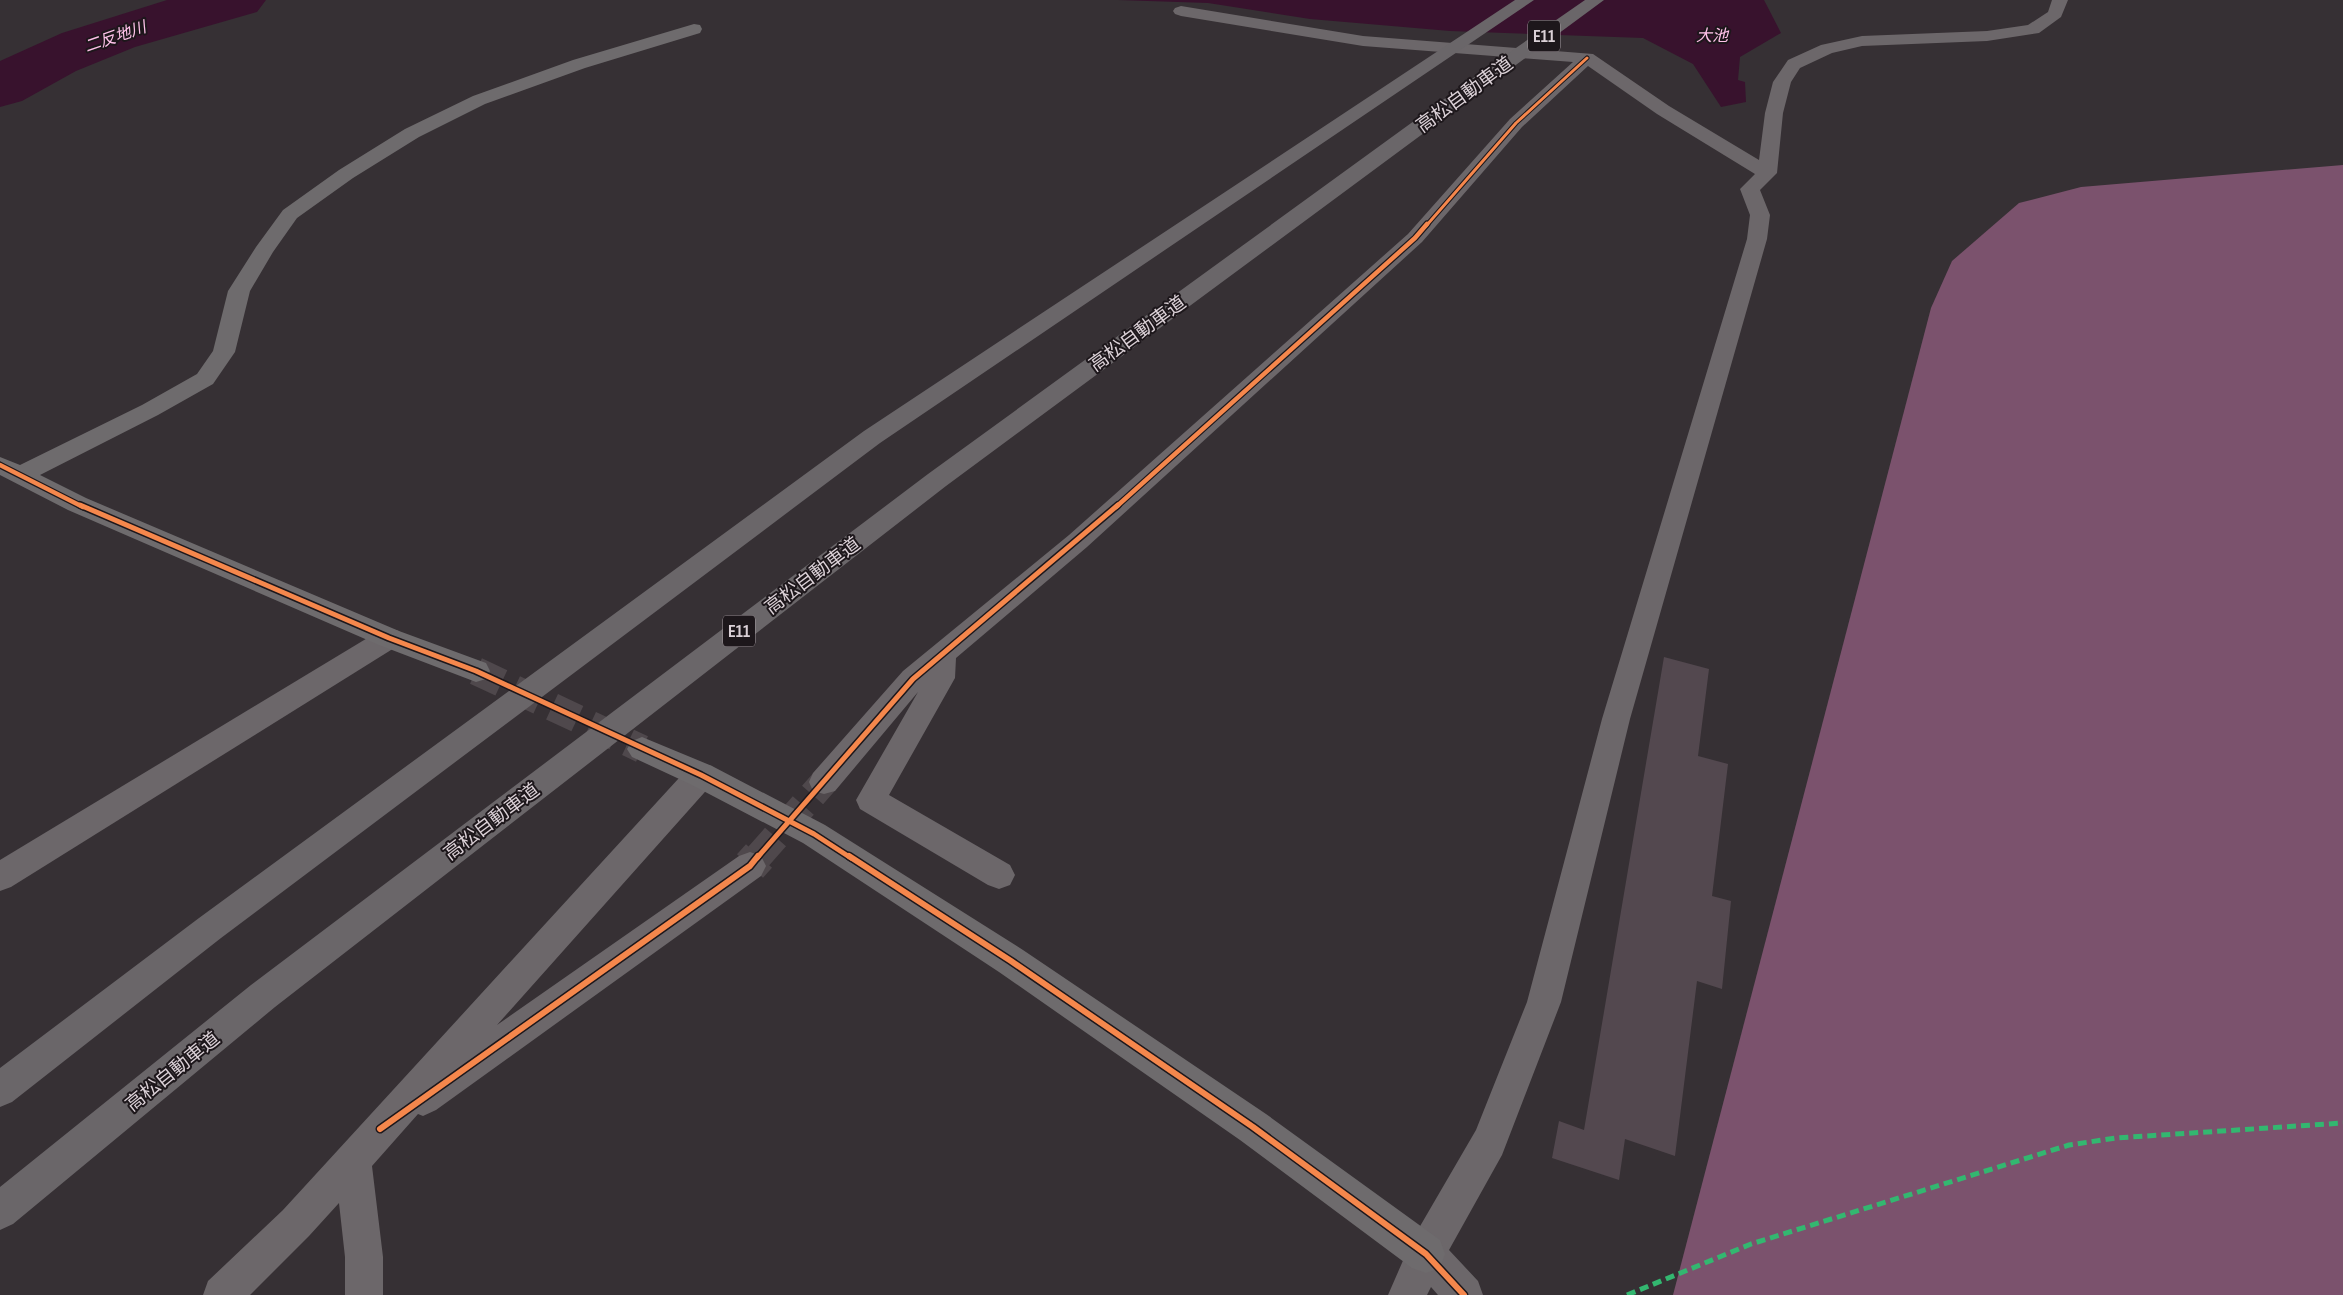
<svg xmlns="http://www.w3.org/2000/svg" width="2343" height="1295" viewBox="0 0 2343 1295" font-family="'Sofia Sans Condensed','Noto Sans JP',sans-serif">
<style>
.forest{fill:#7b526d}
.water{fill:#38122d}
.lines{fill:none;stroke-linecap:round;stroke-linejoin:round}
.river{fill:#38122d;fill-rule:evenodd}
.building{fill:#53484f}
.street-tunnel-far1{stroke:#4f484c;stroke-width:28;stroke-dasharray:28 14;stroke-linecap:butt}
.street-tunnel{stroke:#4f484c;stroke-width:35;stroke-dasharray:35 18;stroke-linecap:butt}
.secondary-tunnel{stroke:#4f484c;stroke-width:28;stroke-dasharray:28 14;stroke-linecap:butt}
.street{fill:#6c676a;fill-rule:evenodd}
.secondary{fill:#6e6b6d;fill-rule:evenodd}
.highway{fill:#6a6669;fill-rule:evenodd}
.quiet{stroke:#33b770;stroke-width:5;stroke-dasharray:9 5;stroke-linecap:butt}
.cycleway-far3-casing{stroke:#1d171b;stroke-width:5}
.cycleway-far2-casing{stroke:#1d171b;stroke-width:7}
.cycleway-far1-casing{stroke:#1d171b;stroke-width:8}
.cycleway-casing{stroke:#1d171b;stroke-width:9}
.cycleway-far3{stroke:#f5874c;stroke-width:3}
.cycleway-far2{stroke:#f5874c;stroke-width:4.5}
.cycleway-far1{stroke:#f5874c;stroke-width:5}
.cycleway{stroke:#f5874c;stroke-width:6}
.labels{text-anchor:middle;stroke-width:4;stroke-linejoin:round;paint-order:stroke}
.far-water-label{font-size:16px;font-style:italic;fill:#fec2e9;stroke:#1d171b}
.shield{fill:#1d171b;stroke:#a2999f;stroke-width:1}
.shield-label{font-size:18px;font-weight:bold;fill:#dbd1d7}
.street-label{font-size:19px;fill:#dbd1d7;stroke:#1d171b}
</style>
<rect width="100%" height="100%" fill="#363034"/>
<!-- forest -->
<polygon class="forest" points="2343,165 2343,1295 1673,1295 1931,308 1952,261 2019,203 2081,187"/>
<!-- water -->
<polygon class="water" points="1118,0 1764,0 1781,33 1740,57 1738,80 1745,82 1746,102 1721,107 1693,64 1643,38 1450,31 1310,19 1208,3"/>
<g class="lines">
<!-- river -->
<polygon class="river" points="167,0 266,0 257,12 135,47 76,71 22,101 0,107 0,61 62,33"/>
</g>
<!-- building -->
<polygon class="building" points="1664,657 1709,669 1698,756 1728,764 1712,896 1731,901 1722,989 1697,981 1675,1156 1625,1139 1619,1180 1552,1158 1559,1121 1584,1130"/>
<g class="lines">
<!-- street-tunnel-far1 -->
<polyline class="street-tunnel-far1" points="757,858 824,782"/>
<!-- street-tunnel -->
<polyline class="street-tunnel" points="750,866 759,856"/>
<!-- secondary-tunnel -->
<polyline class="secondary-tunnel" points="476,671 642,749"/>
<!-- street -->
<g class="street">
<polygon points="2052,0 2068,0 2061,17 2039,33 1987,41 1862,46 1832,53 1800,68 1791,82 1783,113 1777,173 1760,190 1770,215 1767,239 1630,719 1561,1002 1502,1155 1449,1250 1478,1281 1483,1295 1438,1295 1431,1287 1427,1295 1388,1295 1412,1240 1476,1130 1527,1002 1602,719 1747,239 1750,215 1740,189 1755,174 1657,114 1588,66 1522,127 1422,242 1087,547 956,658 955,678 889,795 1010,865 1015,875 1010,885 999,889 988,885 860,809 856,800 918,692 835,791 824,794 813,791 809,782 813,773 903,671 1069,535 1408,234 1510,119 1573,62 1363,46 1181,16 1175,14 1173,11 1175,8 1181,6 1363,36 1593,54 1669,106 1759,160 1765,113 1773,82 1788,60 1821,45 1862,36 1987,31 2028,25 2048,12"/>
<polygon points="389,628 399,631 403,638 399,645 11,887 0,891 0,860 379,631"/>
<polygon points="701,763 712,766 716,775 712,784 497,1025 739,856 750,852 761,856 766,866 761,876 436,1110 423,1116 418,1114 372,1166 383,1257 383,1295 345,1295 345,1257 339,1203 309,1236 250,1295 203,1295 208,1281 283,1210 690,766"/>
</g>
<!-- secondary -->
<g class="secondary">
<polygon points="694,24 700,25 702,29 700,33 585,68 485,104 419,137 353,178 297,218 273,252 250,291 235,352 213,384 158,415 40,475 86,498 399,631 486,663 490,671 486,679 476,682 379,645 68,510 0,475 0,457 20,465 142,405 197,374 213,351 228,291 256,247 283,210 339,170 405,129 473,96 573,60"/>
<polygon points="642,737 712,766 825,825 1023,950 1266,1114 1440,1240 1445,1254 1440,1268 1426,1273 1412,1268 1240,1140 999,972 803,843 690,784 632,757 627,749 632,741"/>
</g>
<!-- highway -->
<g class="highway">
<polygon points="1515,0 1534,0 880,443 221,938 12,1102 0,1107 0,1068 199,918 864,431"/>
<polygon points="1585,0 1604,0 946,486 275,1007 13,1224 0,1230 0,1187 251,985 928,474 1487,68"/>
</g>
<!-- quiet -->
<polyline class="quiet" points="1627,1295 1751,1244 2069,1145 2116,1138 2343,1123"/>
<!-- cycleway-far3 casing -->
<g class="cycleway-far3-casing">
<polyline id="cycleway-far3" points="1426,226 1516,123 1587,58"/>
</g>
<!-- cycleway-far2 casing -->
<g class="cycleway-far2-casing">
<g id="cycleway-far2">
<polyline points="0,465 83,507"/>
<polyline points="1116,507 1415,238 1427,224"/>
</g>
</g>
<!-- cycleway-far1 casing -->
<g class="cycleway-far1-casing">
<g id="cycleway-far1">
<polyline points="80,505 389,638 476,671 701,775 814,834 851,858"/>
<polyline points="757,858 913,679 1118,505"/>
</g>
</g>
<!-- cycleway casing -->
<g class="cycleway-casing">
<g id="cycleway">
<polyline points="849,856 1011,961 1253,1127 1426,1254 1464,1295"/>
<polyline points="380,1129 750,866 758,856"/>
</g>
</g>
<!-- cycleway-far3 -->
<use href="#cycleway-far3" class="cycleway-far3"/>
<!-- cycleway-far2 -->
<use href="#cycleway-far2" class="cycleway-far2"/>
<!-- cycleway-far1 -->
<use href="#cycleway-far1" class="cycleway-far1"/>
<!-- cycleway -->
<use href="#cycleway" class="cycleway"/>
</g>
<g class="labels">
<!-- far-water labels -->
<g class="far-water-label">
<text x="1712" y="41">大池</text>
<text transform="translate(115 36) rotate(-19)" y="6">二反地川</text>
</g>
<!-- shield labels -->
<g class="shield">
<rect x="1528" y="20.5" width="32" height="31" rx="4"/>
<rect x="723" y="615.5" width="32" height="31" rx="4"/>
</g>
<g class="shield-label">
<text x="1544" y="42">E11</text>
<text x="739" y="637">E11</text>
</g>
<!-- street labels -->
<g class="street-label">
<text transform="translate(1464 94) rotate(-36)" y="7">高松自動車道</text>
<text transform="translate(1137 333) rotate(-36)" y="7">高松自動車道</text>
<text transform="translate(812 575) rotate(-37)" y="7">高松自動車道</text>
<text transform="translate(491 821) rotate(-37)" y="7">高松自動車道</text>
<text transform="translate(172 1071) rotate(-39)" y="7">高松自動車道</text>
</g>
</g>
</svg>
